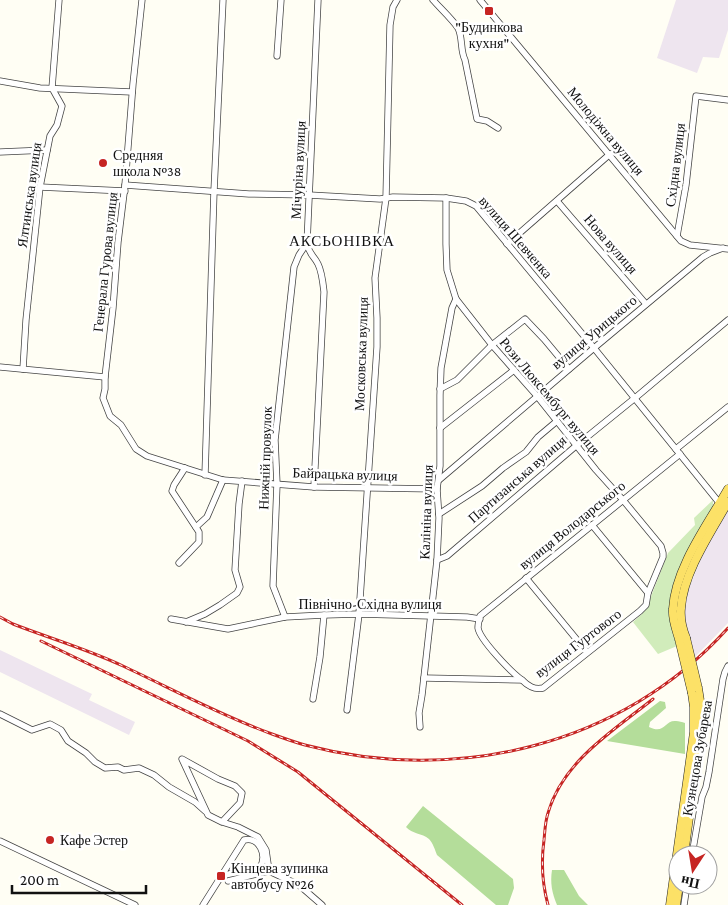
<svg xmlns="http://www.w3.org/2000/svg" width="728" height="905" viewBox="0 0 728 905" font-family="'Crimson Pro',serif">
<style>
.industrial{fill:#eee5ef}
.green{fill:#d1ecbb}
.forest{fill:#b4dd9a}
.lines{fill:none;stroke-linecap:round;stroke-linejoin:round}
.minor-casing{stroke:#444;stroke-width:7}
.major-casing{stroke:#222;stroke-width:9}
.minor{stroke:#fff;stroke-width:5.5}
.major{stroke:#fce167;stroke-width:8}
.rail-casing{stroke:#c62523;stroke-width:3}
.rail{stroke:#fff;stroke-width:1;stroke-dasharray:4;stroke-linecap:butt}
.major-bridge-casing{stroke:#222;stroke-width:9;stroke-linecap:butt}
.major-bridge{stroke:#fce167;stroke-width:8}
.poi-dot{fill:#c62523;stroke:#fff;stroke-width:2}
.labels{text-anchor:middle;stroke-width:5;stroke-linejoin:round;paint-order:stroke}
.poi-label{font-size:14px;fill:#111;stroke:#fff;text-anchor:start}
.street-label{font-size:14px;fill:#111;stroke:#fff}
.neighbourhood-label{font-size:15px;letter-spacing:1px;fill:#111;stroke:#fff}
</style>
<rect width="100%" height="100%" fill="#fffef4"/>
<!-- industrial -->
<g class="industrial">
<polygon points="676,0 728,0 728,30 719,58 703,57 697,73 657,58"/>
<polygon points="728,509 728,623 694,658 685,627 684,608 688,590 706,547"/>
<polygon points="0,650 92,694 89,700 135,722 129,735 0,672"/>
</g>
<!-- green -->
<polygon class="green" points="713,500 713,507 684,559 671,624 677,646 658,654 633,622 642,614 648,604 668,553 695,525 694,518"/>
<!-- forest -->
<g class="forest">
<path d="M660,701L665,702L666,708L650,722L649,727C665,735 664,720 676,721C679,721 682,722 685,723V754L607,741Z"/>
<path d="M423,806L513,879L514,888L508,905H496L437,855C435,850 433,843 429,839C422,833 412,834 406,827Z"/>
<path d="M552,870H564L579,896L588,905H557C552,893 550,883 552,870Z"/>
</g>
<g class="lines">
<!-- minor casing -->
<g class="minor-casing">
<g id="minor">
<polyline points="142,0 133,84 125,185 118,242 113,308 105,377 105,389 103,398 110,416 121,425 136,449 147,456 223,480 314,487 437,489"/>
<path d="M433,0C440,8 452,19 458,28C463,38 460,50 465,60L477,119L487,121L498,128"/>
<polyline points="480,0 681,241 690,245 728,249"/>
<polyline points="277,56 281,0"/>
<polyline points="0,81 40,88 132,92"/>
<polyline points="0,152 47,150"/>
<polyline points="125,185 249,194 309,195 380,199 393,197 446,198 466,201 476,206 594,348 717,500 723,505"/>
<polyline points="40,187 125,191"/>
<polyline points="446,198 446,244 447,270 456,299 492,345 537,396 596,470 623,500 661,546 663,553 663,557 648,593"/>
<polyline points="557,201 646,304"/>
<polyline points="677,236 686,185 696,96 728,100"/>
<polyline points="507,244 610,154"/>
<polyline points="0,367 105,377"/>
<polyline points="23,369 26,320 40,187 50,136 57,125 62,106 52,88 59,0"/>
<polyline points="440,389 457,380 492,345 525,319 544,339 569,369"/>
<polyline points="440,428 514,370"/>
<polyline points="676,449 728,407"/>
<polyline points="205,475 214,191 223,0"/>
<polyline points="439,480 594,348 703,257 710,253 723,248"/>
<path d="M314,487L324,292C323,283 322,272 318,264C313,254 309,255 307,243L318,0"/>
<polyline points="439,514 482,486 503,468 526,452 538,437 557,421"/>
<polyline points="196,527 207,517 223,480"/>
<polyline points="437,560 447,556 577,445 635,398 728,320"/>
<polyline points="179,563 199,542 199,532 172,491 174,485 185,468"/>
<polyline points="526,578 587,652"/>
<polyline points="285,617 273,586 277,484 275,440 294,267 299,255 307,243"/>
<polyline points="171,619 228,629 285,617 324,615 359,614 467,617 480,619"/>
<polyline points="186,622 205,614 220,605 237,593 240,587 235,570 239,504 242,481"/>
<path d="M424,678L522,680C528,686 534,690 543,688L640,611L646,605L648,593L592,525"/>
<path d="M522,680C511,672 480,640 478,628C478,624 479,620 480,616L680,454"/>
<polyline points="313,699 320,657 324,615"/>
<polyline points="347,710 359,614 377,347 377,318 375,278 386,198 390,25 393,7 397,0"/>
<polyline points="0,714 32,730 50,724 61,730 68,741 86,753 95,762 105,768 118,767 124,770 139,768 154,775 169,787 195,802 205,811"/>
<polyline points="420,727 419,713 422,695 437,560 439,518 437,489 440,466 440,395 441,368 452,308 456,299"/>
<polyline points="222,822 208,815 182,759 218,779 235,786 242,793 240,803 222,822 238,827 258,837 266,850 269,871"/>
<polyline points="0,841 135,905"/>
<polyline points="692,855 702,797 706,787 709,772 723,679 725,672 728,666"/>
<polyline points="228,881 269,871 299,885 322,905"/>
<path d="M203,905L244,840C259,836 268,856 260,867L221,876"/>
<polyline points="684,905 687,885"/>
</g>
</g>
<!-- major casing -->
<g class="major-casing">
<g id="major">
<path d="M686,638C682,628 680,618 681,608C683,573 711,532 728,502"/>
<path d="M679,639C676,629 672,619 673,609C675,568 708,524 728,489"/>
<polyline points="684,855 700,735 701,707 698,688"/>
<polyline points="670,905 694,732 694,707 692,693"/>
<polyline points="676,905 679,885"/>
</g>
</g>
<!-- minor -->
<use href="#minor" class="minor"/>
<!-- major -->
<use href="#major" class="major"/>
<!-- rail casing -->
<g class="rail-casing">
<g id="rail">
<path d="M0,617L13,624C49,638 87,649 123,666C172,689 220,715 272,734C283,738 294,742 305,745C456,785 622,746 728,628"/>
<polyline points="41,641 248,741 298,772 462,905"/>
<path d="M548,905C542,883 541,862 544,840C545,831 545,822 548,813C563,761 613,731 653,699"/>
</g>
</g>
<!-- rail -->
<use href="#rail" class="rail"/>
<!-- major-bridge casing -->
<g class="major-bridge-casing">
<g id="major-bridge">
<polyline points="686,638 698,688"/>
<polyline points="679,639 692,693"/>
</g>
</g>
<!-- major-bridge -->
<use href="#major-bridge" class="major-bridge"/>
</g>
<!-- markers -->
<g class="poi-dot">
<rect x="484" y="6" width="10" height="10" rx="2.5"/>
<circle cx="103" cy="163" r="5"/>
<circle cx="50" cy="840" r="5"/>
<rect x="216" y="871" width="10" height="10" rx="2.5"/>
</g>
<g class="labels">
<!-- poi labels -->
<g class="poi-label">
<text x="489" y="32" text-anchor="middle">"Будинкова<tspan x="489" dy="16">кухня"</tspan></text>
<text x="113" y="160">Средняя<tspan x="113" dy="16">школа №38</tspan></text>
<text x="60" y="845">Кафе Эстер</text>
<text x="231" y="873">Кінцева зупинка<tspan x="231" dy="16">автобусу №26</tspan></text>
</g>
<!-- street labels -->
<g class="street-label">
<text transform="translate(606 131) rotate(50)" y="5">Молодіжна вулиця</text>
<text transform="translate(675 165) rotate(-83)" y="5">Східна вулиця</text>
<text transform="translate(298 170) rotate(-87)" y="5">Мічуріна вулиця</text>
<text transform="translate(29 195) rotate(-82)" y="5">Ялтинська вулиця</text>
<text transform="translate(516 237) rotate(49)" y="5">вулиця Шевченка</text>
<text transform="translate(611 244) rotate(49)" y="5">Нова вулиця</text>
<text transform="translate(105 262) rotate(-84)" y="5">Генерала Гурова вулиця</text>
<text transform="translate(594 332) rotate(-40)" y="5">вулиця Урицького</text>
<text transform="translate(361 354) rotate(-88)" y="5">Московська вулиця</text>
<text transform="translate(550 396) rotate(50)" y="5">Рози Люксембург вулиця</text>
<text transform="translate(265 458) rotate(-88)" y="5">Нижній провулок</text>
<text transform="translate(345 474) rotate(2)" y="5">Байрацька вулиця</text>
<text transform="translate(517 479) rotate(-41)" y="5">Партизанська вулиця</text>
<text transform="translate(426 512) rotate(-88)" y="5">Калініна вулиця</text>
<text transform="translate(572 525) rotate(-39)" y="5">вулиця Володарського</text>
<text x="370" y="609">Північно-Східна вулиця</text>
<text transform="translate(578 643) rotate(-37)" y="5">вулиця Гуртового</text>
<text transform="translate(697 758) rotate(-80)" y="5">Кузнецова Зубарева</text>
</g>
<!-- neighbourhood labels -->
<g class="neighbourhood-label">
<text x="342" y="246">АКСЬОНІВКА</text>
</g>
</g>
<!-- north arrow -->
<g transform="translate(693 870) rotate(192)"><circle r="24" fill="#ffffff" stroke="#a0a0a0"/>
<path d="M0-4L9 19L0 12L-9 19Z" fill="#c62523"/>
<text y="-8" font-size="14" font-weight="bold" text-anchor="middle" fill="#111111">Пн</text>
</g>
<!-- scale -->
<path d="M12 885v8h134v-8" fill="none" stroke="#111111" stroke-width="2.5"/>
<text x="20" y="885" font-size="15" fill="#111111" stroke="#ffffff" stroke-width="4" paint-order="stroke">200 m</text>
</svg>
